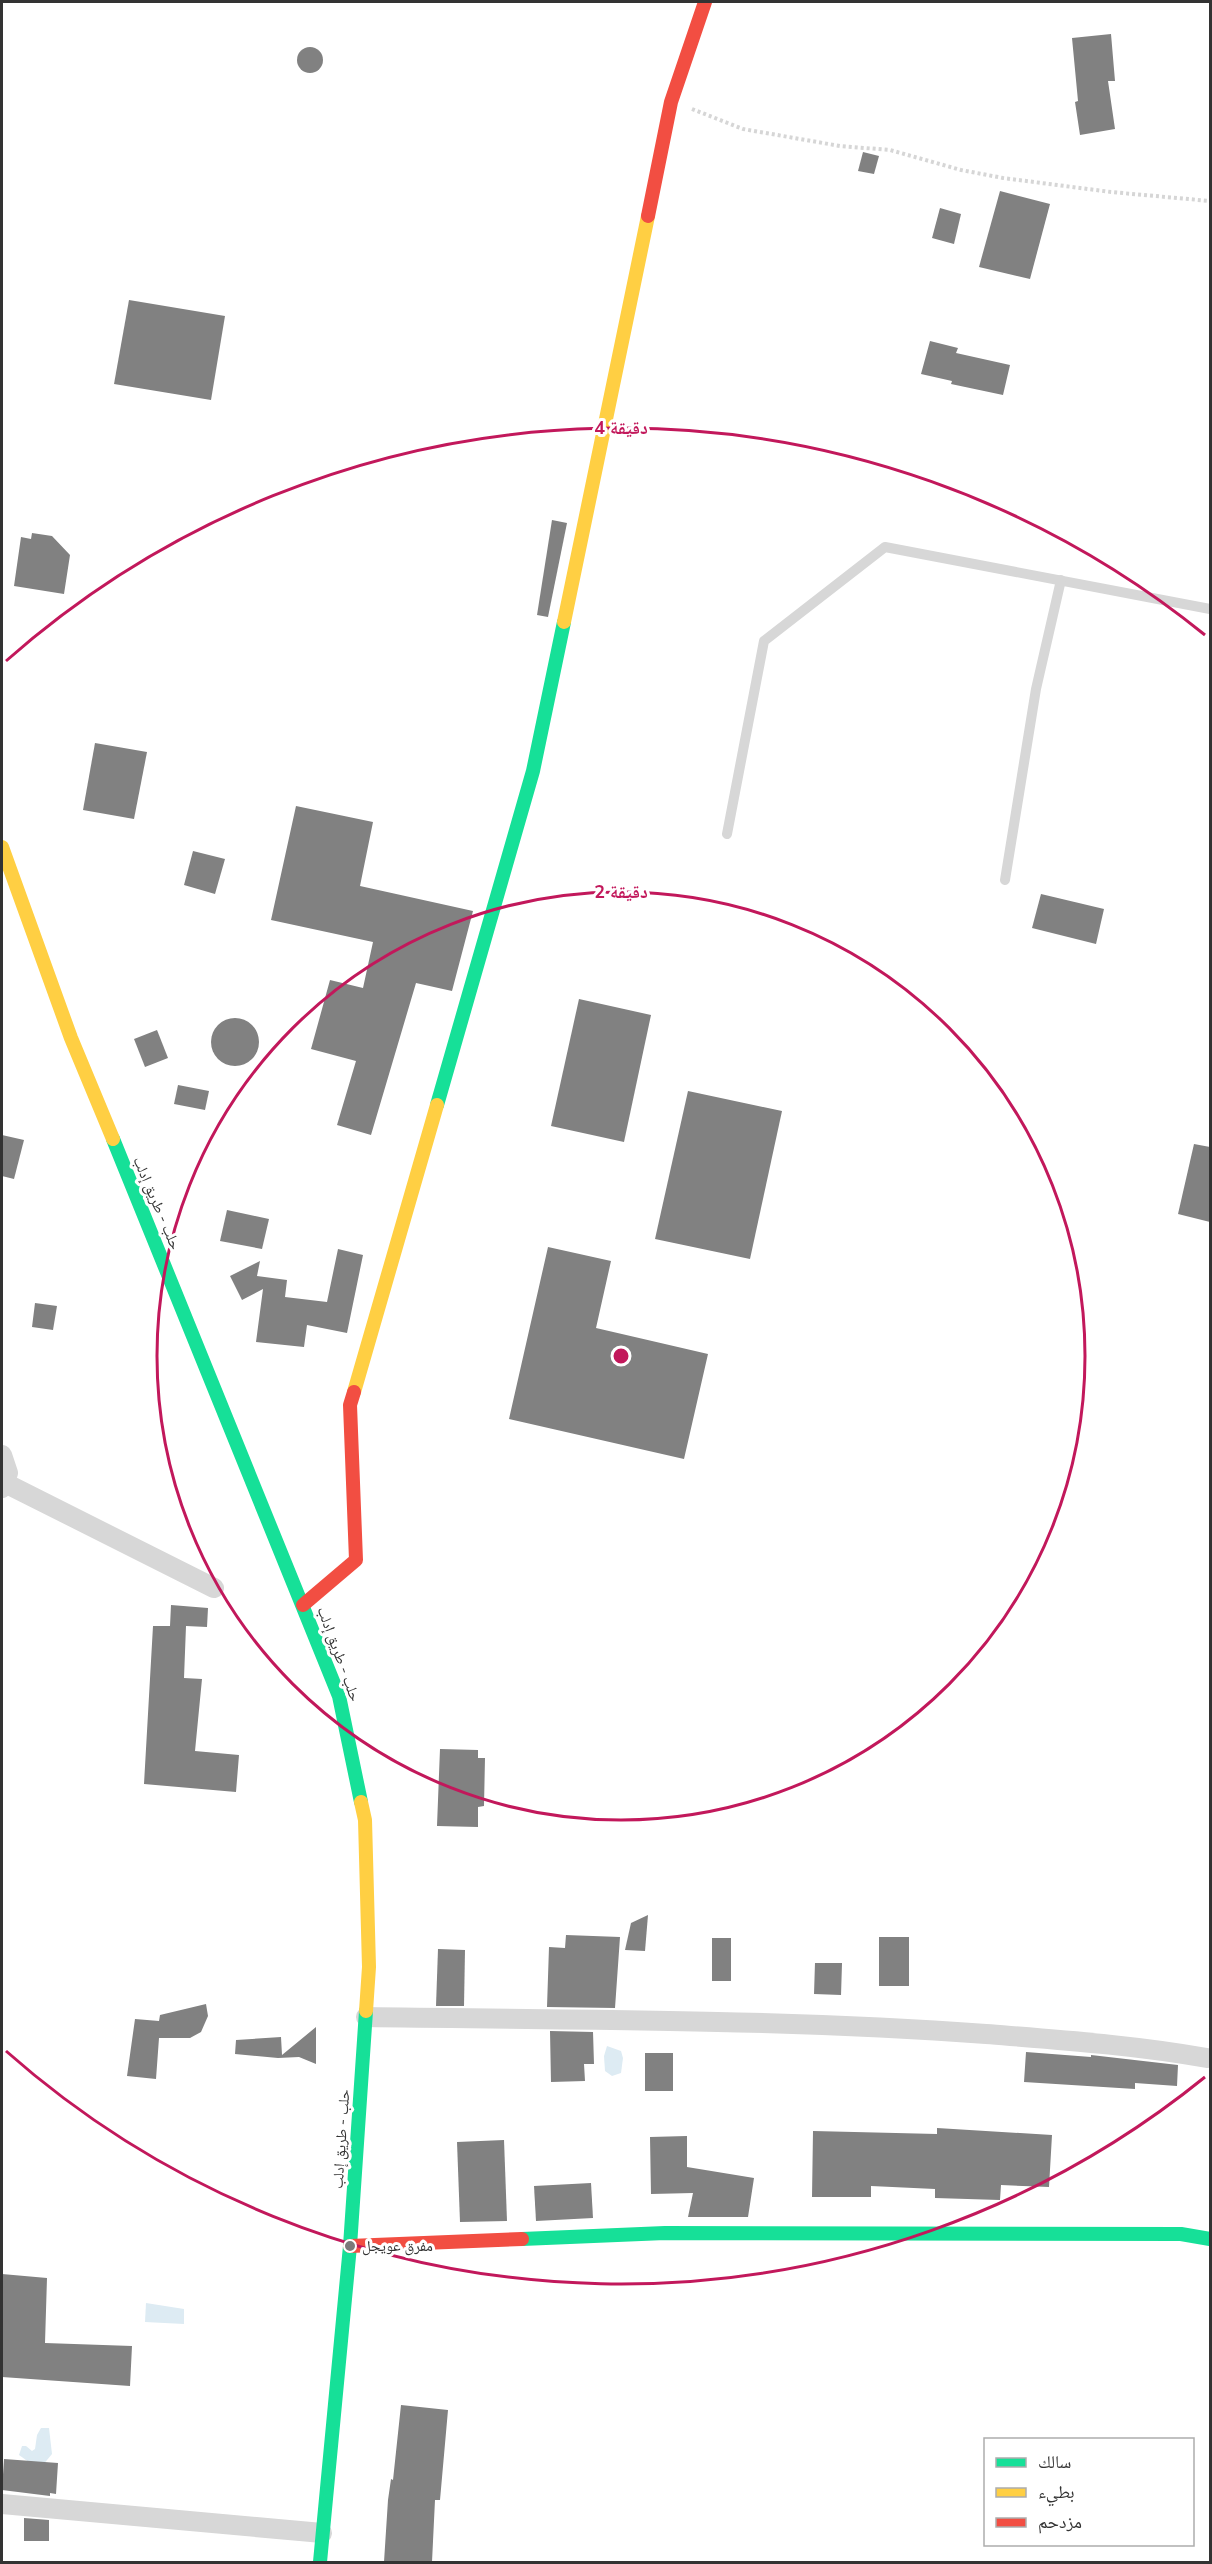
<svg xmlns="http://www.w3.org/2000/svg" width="1212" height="2564" viewBox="0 0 1212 2564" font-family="'Nunito Sans','Noto Naskh Arabic',sans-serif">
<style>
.water{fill:#ddebf3}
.building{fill:#818181}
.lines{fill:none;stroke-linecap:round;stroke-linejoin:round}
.path{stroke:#d6d6d6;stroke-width:4;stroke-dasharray:3 3;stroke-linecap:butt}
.lane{stroke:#d7d7d7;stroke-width:10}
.street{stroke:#d7d7d7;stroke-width:20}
.fast{stroke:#16e098;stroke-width:14}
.slow{stroke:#ffcf43;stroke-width:14}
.jam{stroke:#f24e42;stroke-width:14}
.ring{fill:none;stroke:#c2185b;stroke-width:3}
.poi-dot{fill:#7a7a7a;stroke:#fff;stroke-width:2}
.labels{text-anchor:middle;stroke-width:6;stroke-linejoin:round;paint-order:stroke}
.street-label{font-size:15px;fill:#333;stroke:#fff}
.poi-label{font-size:15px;fill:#333;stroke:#fff;text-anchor:start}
.centre{fill:#c2185b;stroke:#fff;stroke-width:3}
.ring-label{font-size:18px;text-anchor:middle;font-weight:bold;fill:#c2185b;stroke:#fff;stroke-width:6;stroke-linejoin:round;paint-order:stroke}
</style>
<rect width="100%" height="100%" fill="#fff"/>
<!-- water -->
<g class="water">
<polygon points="607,2046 621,2051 623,2058 621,2073 612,2076 605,2071 604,2056"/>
<polygon points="146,2303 184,2309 184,2324 145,2322"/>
<polygon points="41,2428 49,2428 52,2454 42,2466 33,2465 19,2455 22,2446 26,2446 32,2451 35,2449 37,2435"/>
</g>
<!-- building -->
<g class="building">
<polygon points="1111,34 1115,81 1108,81 1115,129 1080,135 1075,102 1078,101 1072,38"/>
<circle cx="310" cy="60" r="13"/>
<polygon points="863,152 879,156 874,174 858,171"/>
<polygon points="1000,191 1050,204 1030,279 979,267"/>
<polygon points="940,208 961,214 954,244 932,238"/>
<polygon points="129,300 225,316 211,400 114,384"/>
<polygon points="930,341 958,348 956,353 1010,365 1003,395 951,384 952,381 921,374"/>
<polygon points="552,520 567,523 548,617 537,615"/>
<polygon points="32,533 52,536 70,555 64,594 14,586 21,537 31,539"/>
<polygon points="95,743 147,752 134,819 83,810"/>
<polygon points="296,806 373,822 360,886 473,911 452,991 416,983 371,1135 337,1125 356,1061 311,1049 330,980 363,988 373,942 271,920"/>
<polygon points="193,851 225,859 215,894 184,885"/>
<polygon points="1041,894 1104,909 1096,944 1032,928"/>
<polygon points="579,999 651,1015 624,1142 551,1126"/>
<circle cx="235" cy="1042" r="24"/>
<polygon points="157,1030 168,1058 145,1067 134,1039"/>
<polygon points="178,1085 209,1091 205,1110 174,1104"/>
<polygon points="688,1091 782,1111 750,1259 655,1239"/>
<polygon points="2,1135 24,1140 14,1179 2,1176"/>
<polygon points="1194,1144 1210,1147 1210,1222 1178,1214"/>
<polygon points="227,1210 269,1219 262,1249 220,1241"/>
<polygon points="548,1247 611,1261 596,1328 708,1354 684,1459 509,1419"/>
<polygon points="338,1249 363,1255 347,1333 307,1325 304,1347 256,1342 263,1289 242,1300 230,1276 260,1261 257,1276 287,1280 285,1297 327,1302"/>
<polygon points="35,1303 57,1306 53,1330 32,1327"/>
<polygon points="171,1605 208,1608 207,1627 186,1626 184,1678 202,1679 195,1751 239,1755 236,1792 144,1784 153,1626 170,1626"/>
<polygon points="440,1749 478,1750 478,1758 485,1758 484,1806 478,1807 478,1827 437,1826"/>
<polygon points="648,1915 645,1951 625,1950 631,1923"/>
<polygon points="566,1935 620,1937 615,2008 547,2007 549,1947 565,1948"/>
<rect x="879" y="1937" width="30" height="49"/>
<rect x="712" y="1938" width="19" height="43"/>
<polygon points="438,1949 465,1950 464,2006 436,2006"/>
<polygon points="815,1963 842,1963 841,1995 814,1994"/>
<polygon points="206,2004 208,2016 201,2032 190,2038 159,2038 156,2079 127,2076 135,2019 159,2021 160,2015"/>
<polygon points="316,2027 316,2064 299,2057 278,2058 235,2054 236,2040 281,2037 282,2055"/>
<polygon points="550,2031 593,2032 594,2064 584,2064 585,2081 551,2082"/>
<polygon points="1026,2052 1091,2057 1091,2055 1178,2065 1177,2086 1135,2083 1135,2089 1024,2082"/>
<rect x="645" y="2053" width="28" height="38"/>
<polygon points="937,2128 1052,2135 1049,2187 1001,2185 1000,2200 935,2198 935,2189 871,2186 871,2197 812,2197 813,2131 937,2134"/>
<polygon points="687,2136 687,2167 754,2178 748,2217 688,2217 693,2193 651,2194 650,2137"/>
<polygon points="504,2140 507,2221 460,2222 457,2142"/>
<polygon points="591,2183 593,2218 536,2221 534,2186"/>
<polygon points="2,2274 47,2278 45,2343 132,2346 130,2386 2,2377"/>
<polygon points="401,2405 448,2410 440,2500 435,2500 432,2562 384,2562 388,2500 391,2479 393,2480"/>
<polygon points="4,2459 58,2463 56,2494 50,2493 50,2496 2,2490"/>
<polygon points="24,2518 49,2520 49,2541 24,2541"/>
</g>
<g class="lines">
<!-- path -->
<polyline class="path" points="692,109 743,129 840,146 890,150 961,170 1003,178 1111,192 1210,201"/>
<!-- lane -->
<g class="lane">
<polyline points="727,834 764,641 885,547 1210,609"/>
<polyline points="1005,880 1036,689 1061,580"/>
</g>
<!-- street -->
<g class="street">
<polyline points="2,1455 8,1473 2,1488"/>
<polyline points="5,1483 214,1588"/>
<path d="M366,2017C573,2020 780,2019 986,2034C1060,2040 1134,2045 1207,2058"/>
<polyline points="2,2504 322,2533"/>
</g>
<!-- fast -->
<g class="fast">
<polyline points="437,1105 533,771 564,622"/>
<polyline points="113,1139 339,1696 361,1802"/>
<polyline points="522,2239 665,2233 1181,2234 1210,2239"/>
<polyline points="320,2562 350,2246 366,2011"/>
</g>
<!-- slow -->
<g class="slow">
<polyline points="564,622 648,216"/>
<polyline points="2,847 71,1038 113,1139"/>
<polyline points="354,1392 437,1105"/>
<polyline points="361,1802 365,1820 369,1967 366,2011"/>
</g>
<!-- jam -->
<g class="jam">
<polyline points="648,216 671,102 705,2"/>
<polyline points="303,1605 356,1560 350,1405 354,1392"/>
<polyline points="350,2246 522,2239"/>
</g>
</g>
<!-- distance rings -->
<g class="ring">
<circle cx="621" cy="1356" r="464"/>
<path d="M1205 2077A928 928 0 0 1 6 2051M6 661A928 928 0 0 1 1205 635"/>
</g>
<!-- markers -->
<circle class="poi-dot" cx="350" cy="2246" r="6"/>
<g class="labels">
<!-- street labels -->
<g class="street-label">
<text transform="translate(157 1203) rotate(67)" y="5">حلب - طريق إدلب</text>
<text transform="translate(339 1654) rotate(70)" y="5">حلب - طريق إدلب</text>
<text transform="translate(341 2139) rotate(-86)" y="5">حلب - طريق إدلب</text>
</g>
<!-- poi labels -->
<g class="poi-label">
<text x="362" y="2251">مفرق عويجل</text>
</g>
</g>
<circle cx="621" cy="1356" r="9" class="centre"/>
<g class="ring-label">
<text x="621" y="434">4 دقيقة</text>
<text x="621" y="898">2 دقيقة</text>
</g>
<!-- border -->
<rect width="1212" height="2564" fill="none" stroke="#333333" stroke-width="6"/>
<!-- legend -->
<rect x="984" y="2438" width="210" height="108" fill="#ffffff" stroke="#adadad" stroke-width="1.5"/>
<rect x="996" y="2458" width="30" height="9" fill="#16e098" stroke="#adadad" stroke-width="1.5"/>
<text x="1038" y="2468" font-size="18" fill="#333333">سالك</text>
<rect x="996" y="2488" width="30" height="9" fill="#ffcf43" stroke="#adadad" stroke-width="1.5"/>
<text x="1038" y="2498" font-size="18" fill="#333333">بطيء</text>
<rect x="996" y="2518" width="30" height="9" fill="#f24e42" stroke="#adadad" stroke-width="1.5"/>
<text x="1038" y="2528" font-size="18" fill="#333333">مزدحم</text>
</svg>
